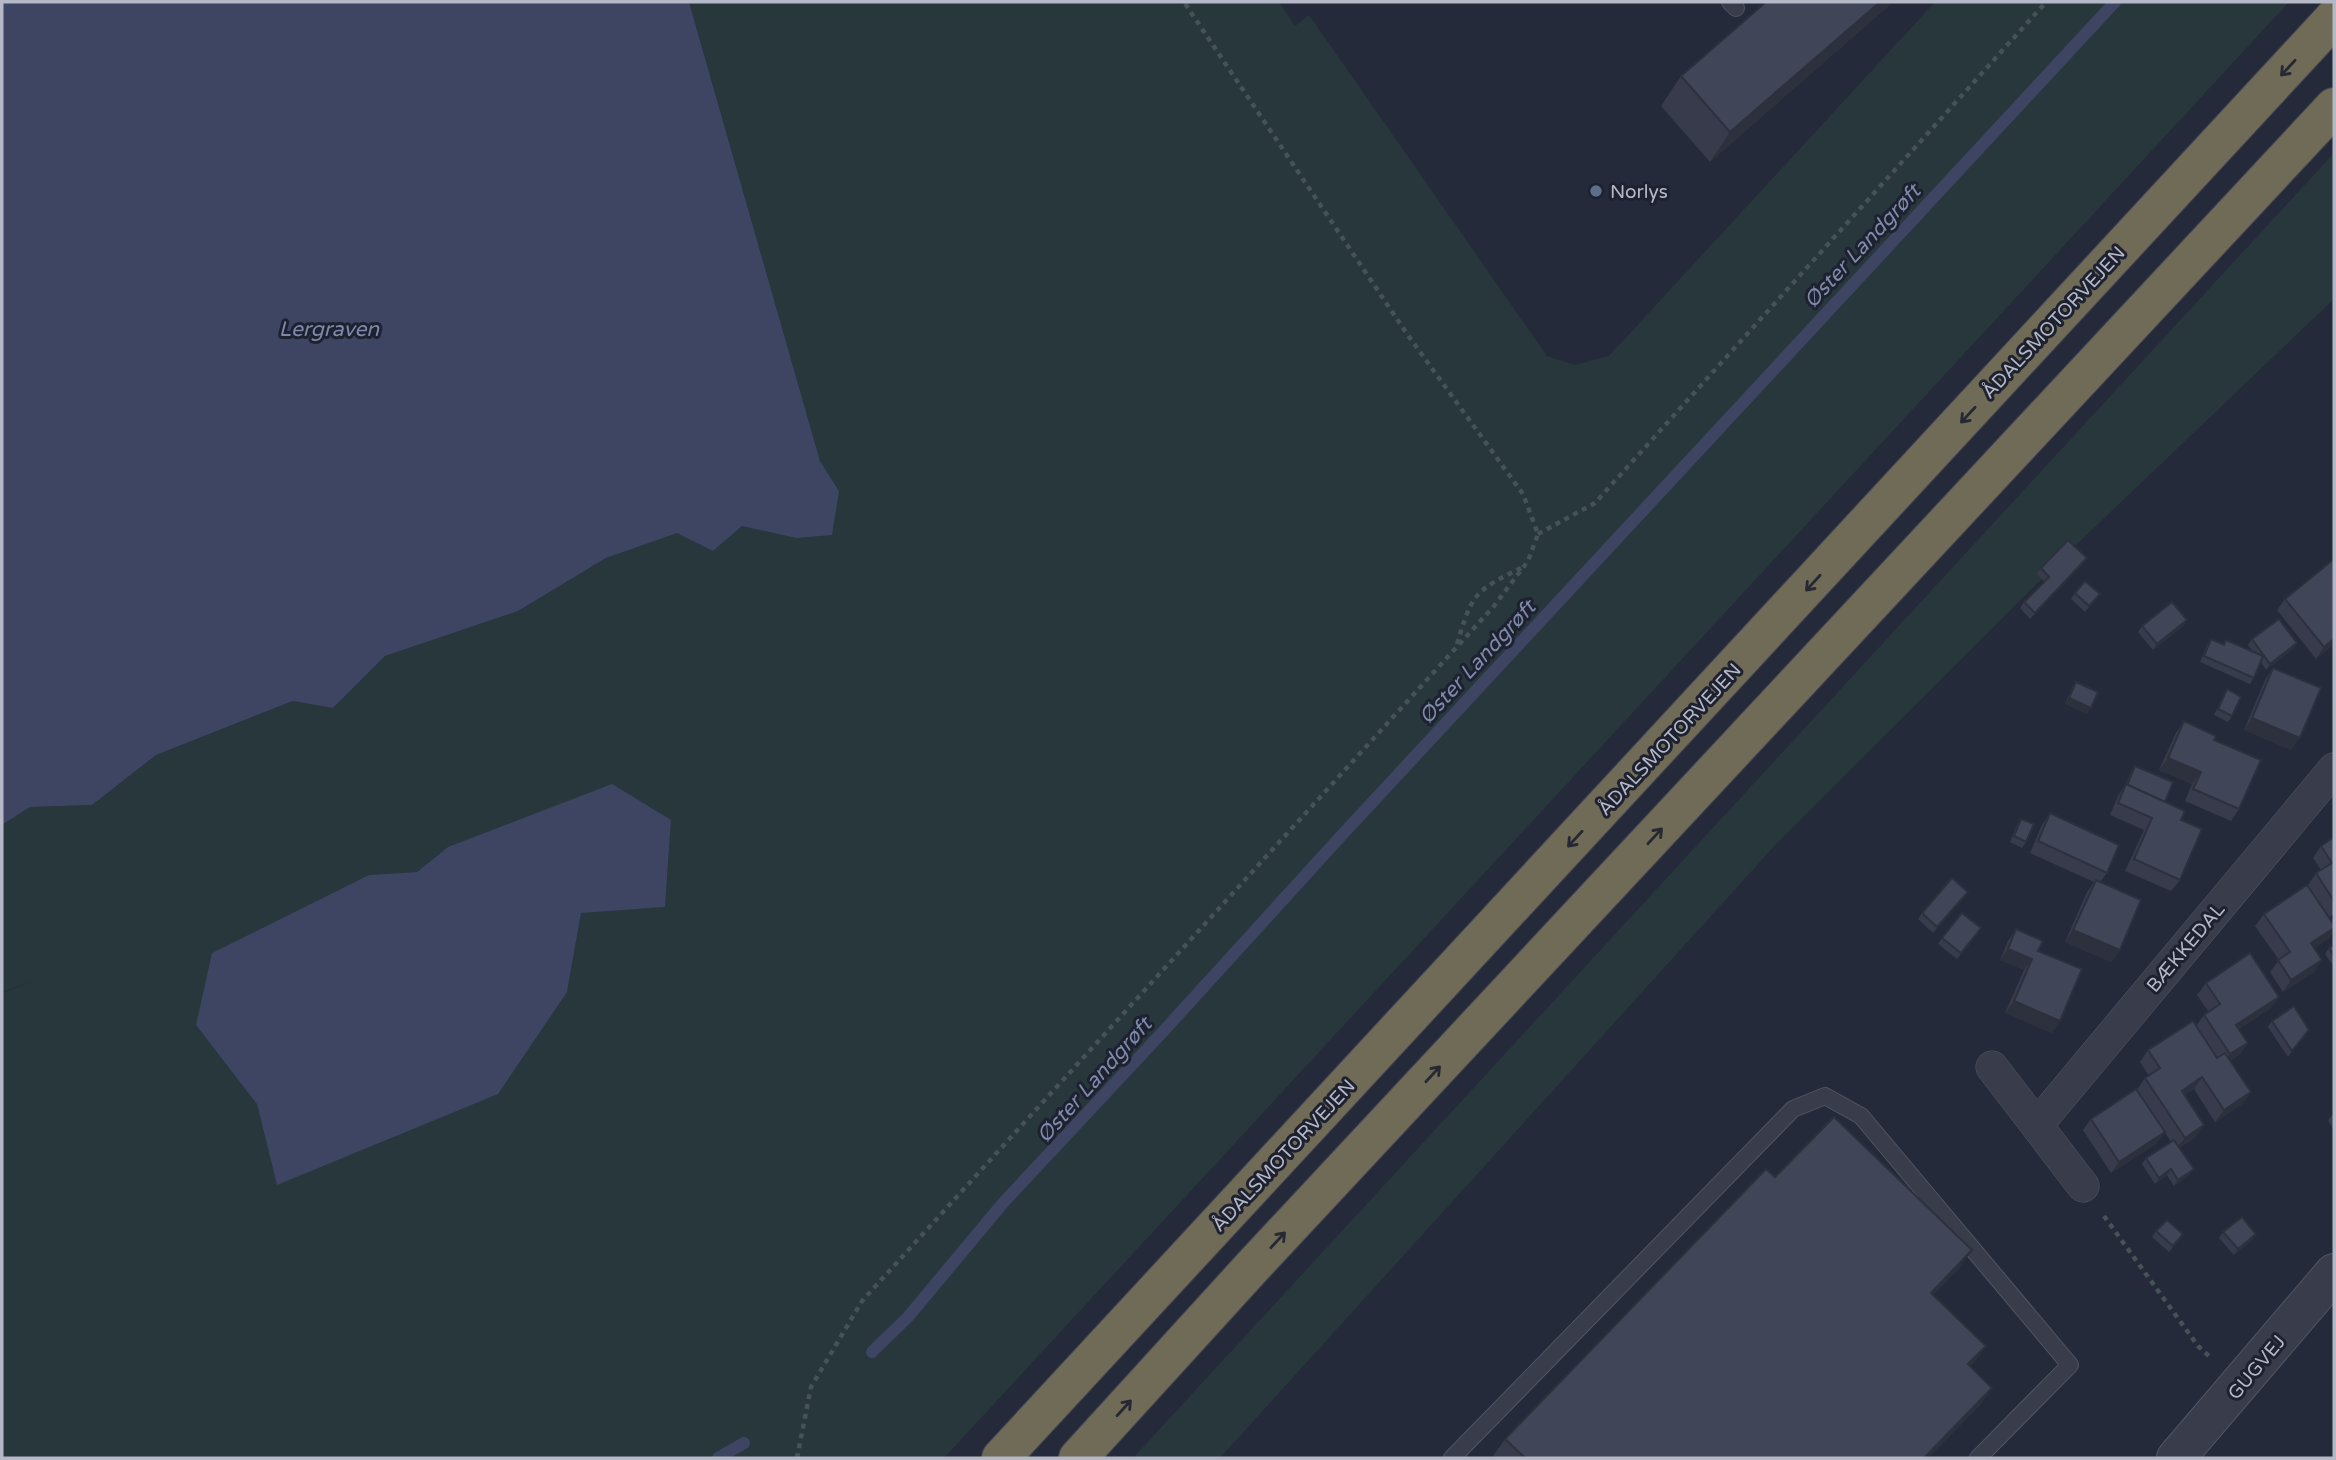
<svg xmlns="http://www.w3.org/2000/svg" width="2336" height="1460" viewBox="0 0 2336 1460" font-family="'Varela Round',sans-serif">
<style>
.green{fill:#28373c;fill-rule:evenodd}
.water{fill:#3d4562}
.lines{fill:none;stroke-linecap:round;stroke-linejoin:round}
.stream{stroke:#3d4562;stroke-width:12}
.service-casing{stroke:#515563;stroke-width:18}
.minor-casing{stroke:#515563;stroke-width:33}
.tertiary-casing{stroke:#515563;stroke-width:40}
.motorway-casing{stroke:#414553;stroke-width:40}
.path{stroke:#455258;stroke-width:4.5;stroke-dasharray:5 5;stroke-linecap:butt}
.service{stroke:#393d4b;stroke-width:16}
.minor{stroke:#393d4b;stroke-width:32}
.tertiary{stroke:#393d4b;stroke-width:38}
.motorway{stroke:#706b57;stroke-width:38}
.wall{fill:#373b4b}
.shaded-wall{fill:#2d303d}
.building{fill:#404557;stroke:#2d303d;stroke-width:2}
.oneway{stroke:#262934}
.service-dot{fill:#5c6f8a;stroke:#1e2230;stroke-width:2.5}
.labels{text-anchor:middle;stroke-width:6;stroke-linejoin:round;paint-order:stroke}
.poi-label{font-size:19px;fill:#b5b8c6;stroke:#1e2230;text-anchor:start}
.street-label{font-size:19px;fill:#b5b8c6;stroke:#1e2230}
.water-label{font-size:21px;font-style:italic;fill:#7f8aab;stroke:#1e2230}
</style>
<rect width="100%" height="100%" fill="#252a3a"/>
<!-- green -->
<g class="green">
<path d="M689,2H1279L1295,26L1309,15L1547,356L1575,365L1609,356L1935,2H2289L944,1458H2V993L36,980L2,992V825L30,807L92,805L156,755L293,701L333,708L385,656L518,611L606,558L677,532L713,551L742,526L796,538L839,491L820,461ZM671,820L665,907L581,912L567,992L277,1184L257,1104L368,875L417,872L448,847Z"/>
<polygon points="2334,153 2334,299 2076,545 1778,842 1220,1458 1133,1458"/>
</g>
<!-- water -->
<g class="water">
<polygon points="2,2 689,2 820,461 839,491 832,535 796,538 742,526 713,551 677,533 606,558 518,611 385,656 333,708 293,701 156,755 92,805 30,807 2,825"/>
<polygon points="612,784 671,820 665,907 581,913 567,992 498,1094 277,1185 257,1104 196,1025 212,953 369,875 417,872 448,847"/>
</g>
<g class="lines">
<!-- stream -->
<g class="stream">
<polyline points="872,1352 908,1317 1003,1203 1159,1036 1341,836 2115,2"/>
<polyline points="718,1458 744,1443"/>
</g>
<!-- service casing -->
<g class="service-casing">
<g id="service">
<polyline points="1730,2 1736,8"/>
<polyline points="1452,1458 1793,1109 1825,1096 1861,1116 2070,1365 1978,1458"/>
</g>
</g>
<!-- minor casing -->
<g class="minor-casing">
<g id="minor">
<polyline points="1992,1067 2083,1186"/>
<polyline points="2037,1125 2334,769"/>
</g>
</g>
<!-- tertiary casing -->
<g class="tertiary-casing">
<polyline id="tertiary" points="2176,1458 2334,1273"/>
</g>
<!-- motorway casing -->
<g class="motorway-casing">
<g id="motorway">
<polyline points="1001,1458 2334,18"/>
<polyline points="1078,1458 1253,1266 2334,107"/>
</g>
</g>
<!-- path -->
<g class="path">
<polyline points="1538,534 1595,503 2046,2"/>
<path d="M1457,644C1472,594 1474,591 1521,568"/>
<polyline points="2104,1216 2198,1346 2210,1357"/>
<polyline points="797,1458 811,1387 862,1301 1494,606 1528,561 1538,534 1523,494 1407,334 1184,2"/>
</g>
<!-- service -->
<use href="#service" class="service"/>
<!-- minor -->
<use href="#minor" class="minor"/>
<!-- tertiary -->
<use href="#tertiary" class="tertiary"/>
<!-- motorway -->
<use href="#motorway" class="motorway"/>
</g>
<!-- wall -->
<g class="wall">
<polygon points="1766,2 1893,2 1710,162 1661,106 1681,76"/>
<polygon points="2334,559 2334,644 2316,659 2277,610 2285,599"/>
<polygon points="2083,564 2030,619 2020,608 2024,602 2044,582 2037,574 2041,568"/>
<polygon points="2075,593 2100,594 2085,612 2071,599"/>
<polygon points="2187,620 2183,626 2153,650 2138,632 2142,626"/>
<polygon points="2211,639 2223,644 2226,640 2253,652 2248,645 2252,639 2297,643 2293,649 2266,670 2261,662 2254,678 2250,684 2200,662 2207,645"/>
<polygon points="2273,668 2291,750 2244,730 2265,680"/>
<polygon points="2076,682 2087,714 2065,704 2072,688"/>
<polygon points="2227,689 2232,716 2228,722 2214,715"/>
<polygon points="2184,721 2214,740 2239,809 2231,821 2185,801 2192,784 2159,770 2176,733"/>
<polygon points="2135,766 2165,802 2181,820 2180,880 2171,891 2125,871 2144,830 2110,815 2118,796 2126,784 2131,772"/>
<polygon points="2050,813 2107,873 2100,882 2120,950 2111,962 2065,942 2087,892 2094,882 2030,853 2042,825"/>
<polygon points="2021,819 2026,842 2022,848 2010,842 2017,825"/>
<polygon points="2334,837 2334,914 2329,917 2334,925 2334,930 2328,939 2314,948 2322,960 2314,972 2283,992 2270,972 2279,960 2255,926 2264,914 2308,885 2316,873 2321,870 2313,858 2321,846"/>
<polygon points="1968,892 1933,933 1918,919 1922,913"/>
<polygon points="2016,929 2038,951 2060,1021 2052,1033 2005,1013 2024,970 2000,960 2008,941"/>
<polygon points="1977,934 1957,959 1938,944 1942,938"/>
<polygon points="2334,944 2334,967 2325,954 2329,948"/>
<polygon points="2206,983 2271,1008 2239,1029 2248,1043 2240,1054 2230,1061 2251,1092 2242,1104 2215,1122 2194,1089 2184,1095 2196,1137 2179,1148 2194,1169 2189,1175 2174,1186 2167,1175 2155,1184 2142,1164 2146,1158 2171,1142 2152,1112 2165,1132 2156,1144 2111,1173 2083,1130 2091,1119 2137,1090 2145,1078 2149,1076 2140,1062 2148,1050 2196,1026 2204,1015 2209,1012 2197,995"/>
<polygon points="2272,1021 2309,1030 2288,1057 2268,1027"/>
<polygon points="2334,1113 2334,1131 2328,1120"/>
<polygon points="1775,1177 1960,1267 1933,1295 1974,1363 1970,1366 1992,1388 1980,1405 1928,1458 1496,1458 1493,1456 1505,1439"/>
<polygon points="2156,1231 2179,1240 2169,1252 2152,1237"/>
<polygon points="2223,1232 2256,1234 2252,1240 2234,1255 2219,1238"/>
</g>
<!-- shaded-wall -->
<g class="shaded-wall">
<polygon points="1880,2 1893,2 1710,162 1730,132"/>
<polygon points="2087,558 2083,564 2030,619 2035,613"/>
<polygon points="2187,620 2183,626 2153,650 2157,644"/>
<polygon points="2334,639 2334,644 2316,659 2324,647"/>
<polygon points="2297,643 2293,649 2266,670 2270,664"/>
<polygon points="2069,698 2091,708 2087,714 2065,704"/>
<polygon points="2252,718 2300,738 2291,750 2244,730"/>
<polygon points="2168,758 2201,772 2192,784 2159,770"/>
<polygon points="2334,928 2328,939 2303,955 2311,943"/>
<polygon points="2073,930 2120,950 2111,962 2065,942"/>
<polygon points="2008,949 2032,959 2024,970 2000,960"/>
<polygon points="2322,960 2314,972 2283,992 2291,980"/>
<polygon points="2279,997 2271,1008 2228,1037 2236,1025"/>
<polygon points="2014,1001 2060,1021 2052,1033 2005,1013"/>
<polygon points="2248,1043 2240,1054 2222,1066 2230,1054"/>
<polygon points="2202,1077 2194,1089 2173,1103 2182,1091"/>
<polygon points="2251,1092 2242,1104 2215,1122 2224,1110"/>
<polygon points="2204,1125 2196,1137 2176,1149 2185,1138"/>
<polygon points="2165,1132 2156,1144 2111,1173 2119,1162"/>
<polygon points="2171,1169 2167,1175 2155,1184 2159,1178"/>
<polygon points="2194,1169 2189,1175 2174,1186 2178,1180"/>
<polygon points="2256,1234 2252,1240 2234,1255 2238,1249"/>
<polygon points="1972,1250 1960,1267 1919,1310 1931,1293"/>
<polygon points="1986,1346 1974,1363 1956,1381 1968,1364"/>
<polygon points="1992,1388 1980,1405 1928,1458 1924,1458"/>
</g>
<!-- building -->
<g class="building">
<polygon points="1766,2 1880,2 1730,132 1681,76"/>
<polygon points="2068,540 2087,558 2035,613 2024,602 2049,577 2041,568"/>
<polygon points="2334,559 2334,639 2324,647 2285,599"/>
<polygon points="2085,581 2100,594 2089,606 2075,593"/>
<polygon points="2172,602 2187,620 2157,644 2142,626"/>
<polygon points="2279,619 2297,643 2270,664 2252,639"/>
<polygon points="2211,639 2224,645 2226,640 2263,656 2254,678 2204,656"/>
<polygon points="2273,668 2321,688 2300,738 2252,718"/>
<polygon points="2076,682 2098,692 2091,708 2069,698"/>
<polygon points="2227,689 2241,697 2232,716 2218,709"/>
<polygon points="2184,721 2216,736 2214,740 2261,760 2239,809 2193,789 2201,772 2168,758"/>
<polygon points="2135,766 2173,782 2165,802 2127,785"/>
<polygon points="2126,784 2185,811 2181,820 2202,829 2180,880 2134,859 2152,818 2118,803"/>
<polygon points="2050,813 2119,845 2107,873 2038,841"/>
<polygon points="2021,819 2034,824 2026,842 2014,836"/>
<polygon points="2334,837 2334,901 2316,873 2332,863 2321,846"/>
<polygon points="1952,878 1968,892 1937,927 1922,913"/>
<polygon points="2096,880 2141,900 2120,950 2073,930"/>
<polygon points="2307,885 2334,925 2334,928 2311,943 2322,960 2291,980 2278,960 2290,952 2264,914"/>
<polygon points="1962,913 1981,928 1961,953 1942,938"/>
<polygon points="2016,929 2043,941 2038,951 2082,969 2060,1021 2014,1001 2032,959 2008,949"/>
<polygon points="2334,944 2334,956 2329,948"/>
<polygon points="2250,953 2279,997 2236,1025 2248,1043 2230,1054 2204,1015 2220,1004 2206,983"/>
<polygon points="2294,1006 2309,1030 2292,1051 2272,1021"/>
<polygon points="2193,1021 2217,1058 2225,1053 2251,1092 2224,1110 2202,1077 2182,1091 2204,1125 2185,1138 2145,1078 2160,1068 2148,1050"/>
<polygon points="2136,1089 2165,1132 2119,1162 2091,1119"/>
<polygon points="1834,1117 1972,1250 1931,1293 1986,1346 1968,1364 1992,1388 1924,1458 1525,1458 1505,1439 1766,1169 1775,1177"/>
<polygon points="2174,1140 2194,1169 2178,1180 2171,1169 2159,1178 2146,1158"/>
<polygon points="2242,1217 2256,1234 2238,1249 2223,1232"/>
<polygon points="2167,1220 2183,1234 2173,1246 2156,1231"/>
</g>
<!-- one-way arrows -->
<defs><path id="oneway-shaft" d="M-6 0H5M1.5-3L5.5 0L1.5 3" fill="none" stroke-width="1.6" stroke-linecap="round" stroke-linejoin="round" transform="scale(1.75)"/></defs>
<g class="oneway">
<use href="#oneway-shaft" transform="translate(2288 68) rotate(133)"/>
<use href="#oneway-shaft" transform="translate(1968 415) rotate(133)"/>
<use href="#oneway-shaft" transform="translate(1813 583) rotate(133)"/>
<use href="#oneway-shaft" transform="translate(1655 836) rotate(-47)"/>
<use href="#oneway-shaft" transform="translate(1575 839) rotate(133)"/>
<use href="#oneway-shaft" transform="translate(1433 1074) rotate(-47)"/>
<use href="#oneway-shaft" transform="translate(1278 1240) rotate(-47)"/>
<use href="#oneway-shaft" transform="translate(1124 1408) rotate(-48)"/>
</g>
<!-- markers -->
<circle class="service-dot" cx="1596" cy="191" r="7"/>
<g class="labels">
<!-- poi labels -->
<g class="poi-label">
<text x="1610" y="198">Norlys</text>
</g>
<!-- street labels -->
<g class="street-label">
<text transform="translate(2053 322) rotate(-47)" y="7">ÅDALSMOTORVEJEN</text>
<text transform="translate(1669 739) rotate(-47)" y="7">ÅDALSMOTORVEJEN</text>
<text transform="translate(2185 947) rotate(-50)" y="7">BÆKKEDAL</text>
<text transform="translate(1283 1155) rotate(-47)" y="7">ÅDALSMOTORVEJEN</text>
<text transform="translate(2256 1367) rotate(-50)" y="7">GUGVEJ</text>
</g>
<!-- water labels -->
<g class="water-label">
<text transform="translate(1862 246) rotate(-47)" y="7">Øster Landgrøft</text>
<text x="329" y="336">Lergraven</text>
<text transform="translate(1477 662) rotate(-47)" y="7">Øster Landgrøft</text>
<text transform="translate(1094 1080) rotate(-48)" y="7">Øster Landgrøft</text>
</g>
</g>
<!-- border -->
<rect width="2336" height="1460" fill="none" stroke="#b5b8c6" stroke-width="7"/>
</svg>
